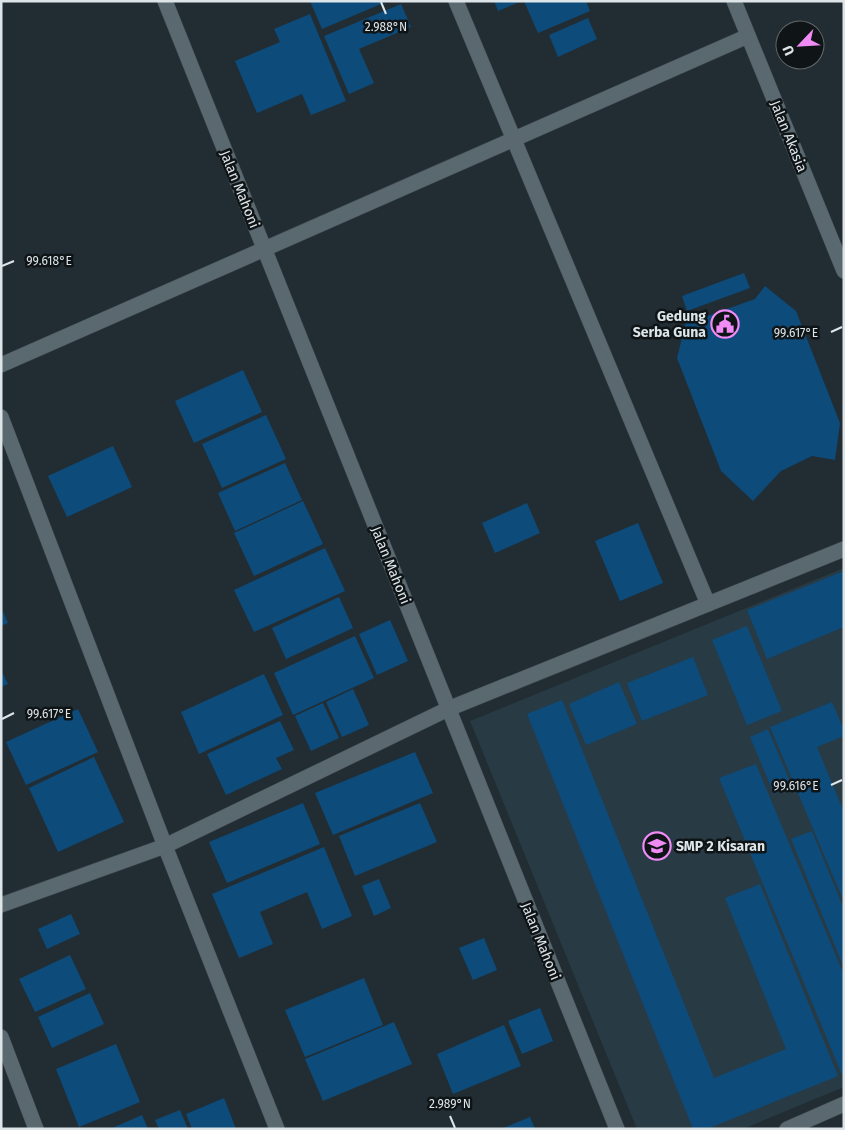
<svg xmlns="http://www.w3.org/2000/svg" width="845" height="1130" viewBox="0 0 845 1130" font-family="'Fira Sans',sans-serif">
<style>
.built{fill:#283a43}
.building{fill:#0d4b7b}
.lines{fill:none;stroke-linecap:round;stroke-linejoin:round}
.minor-casing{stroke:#414b51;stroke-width:16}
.minor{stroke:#5a686f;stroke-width:15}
.ticks{fill:none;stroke:#dde5e9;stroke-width:2}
.labels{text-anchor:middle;stroke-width:5;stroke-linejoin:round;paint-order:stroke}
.street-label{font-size:14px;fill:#dde5e9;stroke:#0f1417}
.poi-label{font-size:14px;font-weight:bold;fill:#dde5e9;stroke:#0f1417;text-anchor:end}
.ticks-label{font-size:12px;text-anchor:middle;fill:#dde5e9;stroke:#0f1417;stroke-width:5;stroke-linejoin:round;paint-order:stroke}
</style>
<rect width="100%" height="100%" fill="#212d33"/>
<!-- built -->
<polygon class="built" points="844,568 844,1087 743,1129 637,1129 470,721"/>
<!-- building -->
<g class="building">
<polygon points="310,1 388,1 322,29"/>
<polygon points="494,1 522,1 498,11"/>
<polygon points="524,1 586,1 590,11 538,33"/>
<polygon points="401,4 411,27 359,49 374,83 349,94 324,36"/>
<polygon points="310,14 346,101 311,115 302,94 257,113 235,61 280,42 274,29"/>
<polygon points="588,18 597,39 558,57 549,35"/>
<polygon points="744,273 750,288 687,311 682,296"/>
<polygon points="765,286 796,311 840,423 835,460 812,456 781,471 753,501 721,471 677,358 687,318 696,320 755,299"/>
<polygon points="243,370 262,412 194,443 175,401"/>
<polygon points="266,415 286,459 222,488 202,444"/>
<polygon points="113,446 132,487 67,517 48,476"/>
<polygon points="285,463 302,500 235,531 218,493"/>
<polygon points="303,501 323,544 254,576 234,533"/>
<polygon points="527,503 540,533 495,553 482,523"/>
<polygon points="638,523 663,583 620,601 595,541"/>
<polygon points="325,548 345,591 254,632 234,590"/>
<polygon points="844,571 844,627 767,659 747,610"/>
<polygon points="339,597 353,628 286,659 272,628"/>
<polygon points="1,607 8,623 1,626"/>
<polygon points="390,620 408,661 377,675 359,634"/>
<polygon points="747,626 782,711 747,725 712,640"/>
<polygon points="355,636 374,678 293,715 274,673"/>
<polygon points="693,657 708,695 642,721 627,683"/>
<polygon points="1,670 8,684 1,687"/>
<polygon points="264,674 283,715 199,754 181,712"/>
<polygon points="619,682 637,724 586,745 569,704"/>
<polygon points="353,689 369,725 342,737 326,702"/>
<polygon points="562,700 714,1078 786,1049 725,898 760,884 838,1076 707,1129 693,1129 527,714"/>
<polygon points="832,702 844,730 844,736 817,747 844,812 844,902 770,727"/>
<polygon points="323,703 339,738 311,751 295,716"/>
<polygon points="78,709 98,752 26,785 6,742"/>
<polygon points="280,721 294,750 276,758 282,769 226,795 207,754"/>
<polygon points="768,729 792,786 774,794 750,737"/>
<polygon points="415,752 433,793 333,835 315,793"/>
<polygon points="94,757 124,822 58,852 29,788"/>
<polygon points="756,764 844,975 844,1075 842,1075 719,778"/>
<polygon points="303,803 320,844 227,883 209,842"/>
<polygon points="420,803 437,842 355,876 339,836"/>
<polygon points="812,831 844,909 844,968 791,839"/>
<polygon points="324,847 352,916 322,929 307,892 260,912 273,944 239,958 212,894"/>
<polygon points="379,879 391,908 374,916 362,886"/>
<polygon points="71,914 80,934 47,949 38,929"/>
<polygon points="484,938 497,970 473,980 459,948"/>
<polygon points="70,955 86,989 35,1012 19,979"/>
<polygon points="364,978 383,1025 305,1057 285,1010"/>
<polygon points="90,993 104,1024 52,1048 38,1017"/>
<polygon points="540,1008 553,1041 522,1054 508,1021"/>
<polygon points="394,1022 412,1064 323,1101 305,1059"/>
<polygon points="504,1025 521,1066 453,1094 437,1054"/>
<polygon points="116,1044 140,1102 79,1127 56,1069"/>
<polygon points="224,1098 236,1129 192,1129 186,1114"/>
<polygon points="180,1110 188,1129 159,1129 155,1120"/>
<polygon points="142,1115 148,1129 110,1129"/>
<polygon points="530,1117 535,1129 501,1129"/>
</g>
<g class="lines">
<!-- minor casing -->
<g class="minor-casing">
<g id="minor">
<polyline points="165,1 617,1129"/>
<polyline points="456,1 708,604"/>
<polyline points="734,1 844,271"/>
<polyline points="1,365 748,36"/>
<polyline points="1,417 165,846 277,1129"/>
<polyline points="1,905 165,846 448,709 844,549"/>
<polyline points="1,1037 36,1129"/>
<polyline points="787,1129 844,1104"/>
</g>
</g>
<!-- minor -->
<use href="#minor" class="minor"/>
</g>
<!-- ticks -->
<path class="ticks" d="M381,2L386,14M2,266L14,261M831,332L842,327M2,719L14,713M831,785L842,780M450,1116L455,1128"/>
<!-- icons -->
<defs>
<g id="civic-ring" transform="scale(1.4375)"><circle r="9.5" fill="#0f1417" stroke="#f08bf6" stroke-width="1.5"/><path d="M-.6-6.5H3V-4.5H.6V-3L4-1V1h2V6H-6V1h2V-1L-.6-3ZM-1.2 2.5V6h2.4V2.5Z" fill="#f08bf6"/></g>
<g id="school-ring" transform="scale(1.4375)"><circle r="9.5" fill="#0f1417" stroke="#f08bf6" stroke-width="1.5"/><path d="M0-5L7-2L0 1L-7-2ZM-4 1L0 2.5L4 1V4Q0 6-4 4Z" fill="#f08bf6"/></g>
</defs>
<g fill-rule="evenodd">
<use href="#civic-ring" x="725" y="324"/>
<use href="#school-ring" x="657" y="846"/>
</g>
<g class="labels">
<!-- street labels -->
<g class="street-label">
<text transform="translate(789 136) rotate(68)" y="5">Jalan Akasia</text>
<text transform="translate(240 189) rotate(68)" y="5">Jalan Mahoni</text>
<text transform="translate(391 565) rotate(68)" y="5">Jalan Mahoni</text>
<text transform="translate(541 941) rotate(68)" y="5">Jalan Mahoni</text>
</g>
<!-- poi labels -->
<g class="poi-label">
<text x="706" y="321">Gedung<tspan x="706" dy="16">Serba Guna</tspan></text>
<text x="676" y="851" text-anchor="start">SMP 2 Kisaran</text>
</g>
</g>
<g class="ticks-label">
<text x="386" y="31">2.988°N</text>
<text x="49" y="265">99.618°E</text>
<text x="796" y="337">99.617°E</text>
<text x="49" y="718">99.617°E</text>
<text x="796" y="790">99.616°E</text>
<text x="450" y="1108">2.989°N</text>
</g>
<!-- border -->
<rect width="845" height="1130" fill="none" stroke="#dde5e9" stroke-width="5"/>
<!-- north arrow -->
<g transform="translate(800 45) rotate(245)"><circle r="24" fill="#0f1417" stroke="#61686b"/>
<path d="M0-4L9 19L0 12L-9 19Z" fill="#f08bf6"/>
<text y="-8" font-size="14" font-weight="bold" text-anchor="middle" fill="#dde5e9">U</text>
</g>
</svg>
